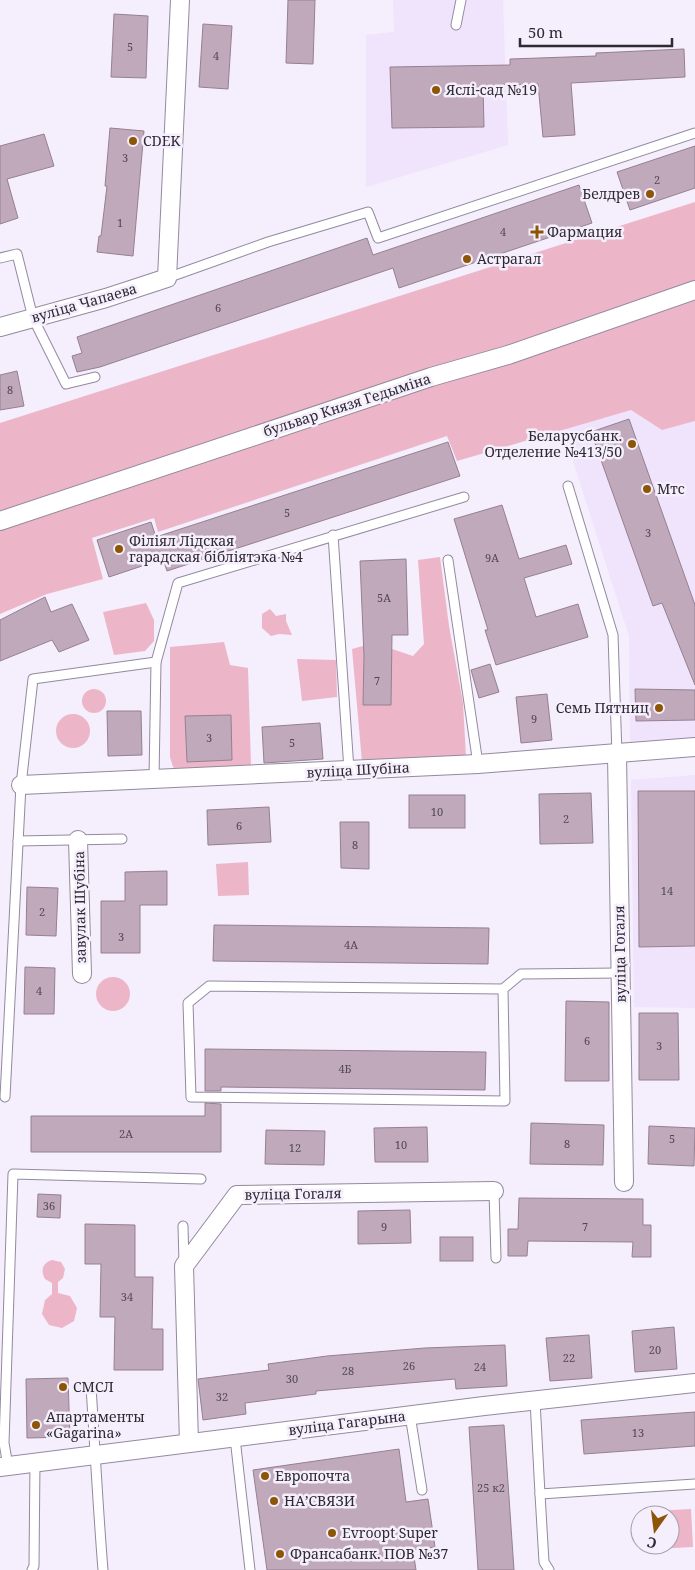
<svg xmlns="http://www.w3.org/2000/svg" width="695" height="1570" viewBox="0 0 695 1570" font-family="'Noto Serif',serif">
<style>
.built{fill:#f0e3fc}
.green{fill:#ecb6c8}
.building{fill:#bfa9bb;stroke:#958091}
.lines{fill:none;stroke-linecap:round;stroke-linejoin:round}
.lane-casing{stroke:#94899e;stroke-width:11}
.street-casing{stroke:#94899e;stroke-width:20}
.lane{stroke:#fff;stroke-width:9}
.street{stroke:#fff;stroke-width:18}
.poi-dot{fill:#8c5606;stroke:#f5eefc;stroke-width:2}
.labels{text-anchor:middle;stroke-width:5;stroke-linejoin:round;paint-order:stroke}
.number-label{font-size:11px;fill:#524954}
.poi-label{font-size:14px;fill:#2e2932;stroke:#f5eefc;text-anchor:start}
.street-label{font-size:14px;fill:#2e2932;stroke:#f5eefc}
</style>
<rect width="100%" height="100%" fill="#f5eefc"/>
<!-- built -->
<g class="built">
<polygon points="393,0 503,0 508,145 366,187 366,35 394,32"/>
<polygon points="631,409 662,430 695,421 695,741 630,747 629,636 563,430"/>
<polygon points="695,775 695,1008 634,1007 631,780"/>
</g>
<!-- green -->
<g class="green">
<polygon points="695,202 695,421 662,430 631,410 457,461 447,436 158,532 154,518 92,538 103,579 47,594 0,614 0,423"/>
<polygon points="440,557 449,626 463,703 466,757 362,762 352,649 374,643 413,656 424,644 418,560"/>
<polygon points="146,603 154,620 154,641 145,651 114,655 103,612"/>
<polygon points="270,609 276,616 286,614 286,621 292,635 279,634 271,636 262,628 262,614"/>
<polygon points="224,642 230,665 248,668 251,766 180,771 173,767 170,757 170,647"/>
<polygon points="297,659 336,660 337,697 302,701"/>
<circle cx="94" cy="701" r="12"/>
<circle cx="73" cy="731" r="17"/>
<polygon points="248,862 249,895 218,896 216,864"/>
<circle cx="113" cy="994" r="17"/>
<path d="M52,1260L61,1262L65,1269L63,1278L58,1282V1293L70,1296L77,1308L74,1321L62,1328L49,1325L42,1314L45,1300L52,1294V1283L45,1279C40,1270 43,1263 52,1260Z"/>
<polygon points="691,1509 693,1547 655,1549 655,1545 670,1545 670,1515 654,1515 654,1511"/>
</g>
<!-- building -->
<g class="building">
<polygon points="288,0 315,0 313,64 286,63"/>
<polygon points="114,14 148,16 146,78 111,77"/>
<polygon points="203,24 232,26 228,89 199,87"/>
<polygon points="684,49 685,77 571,83 575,135 543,137 538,84 483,86 484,127 392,128 390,67 510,65 510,59 596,56 596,53"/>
<polygon points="110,128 144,131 133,256 97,252 99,236 101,236 107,186 105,186"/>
<polygon points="44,134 54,166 7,179 18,218 0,224 0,146"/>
<polygon points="695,146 695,188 630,210 617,172"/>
<polygon points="579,185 592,223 399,288 393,268 100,367 77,372 72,356 82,353 77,337 367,238 373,255"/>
<polygon points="17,371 24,406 0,410 0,375"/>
<polygon points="629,419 695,605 695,685 662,603 653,606 591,432"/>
<polygon points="448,442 460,476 167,571 163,559 109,577 97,540 151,522 156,537"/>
<polygon points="502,505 519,559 566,545 572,564 524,578 536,617 578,604 588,637 496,665 485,630 488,630 454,519"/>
<polygon points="406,559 408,635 392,635 391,705 363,705 364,656 360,561"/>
<polygon points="45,597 51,612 72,604 89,640 59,652 52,640 0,661 0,620"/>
<polygon points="490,664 499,692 479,698 471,670"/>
<polygon points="635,689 695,690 695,720 636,721"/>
<polygon points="547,694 552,740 521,743 516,697"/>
<polygon points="107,711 141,711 142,755 108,756"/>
<polygon points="231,715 232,760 187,762 185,716"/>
<polygon points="320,723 323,759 264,763 262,727"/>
<polygon points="638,791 695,791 695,946 639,947"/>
<polygon points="591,793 593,843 540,844 539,794"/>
<rect x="409" y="795" width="56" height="33"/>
<polygon points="269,807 271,842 208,845 207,810"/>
<polygon points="340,822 369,822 369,869 341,868"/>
<polygon points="167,871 167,905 140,905 140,953 101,953 101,901 125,901 125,872"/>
<polygon points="27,887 58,888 56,936 26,935"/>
<polygon points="214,925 489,928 488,964 213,961"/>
<polygon points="25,967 55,968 54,1014 24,1014"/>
<polygon points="566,1001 609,1002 609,1081 565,1081"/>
<polygon points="639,1013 678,1013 679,1080 639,1080"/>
<polygon points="205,1049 486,1052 485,1090 221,1087 221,1091 205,1091"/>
<polygon points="205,1103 221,1104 221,1152 31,1152 31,1116 205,1116"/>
<polygon points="531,1123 604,1125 603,1165 530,1164"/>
<polygon points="649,1126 695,1128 694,1166 648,1164"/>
<polygon points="427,1127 428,1162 375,1162 374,1128"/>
<polygon points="266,1130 325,1131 324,1165 265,1164"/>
<polygon points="38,1194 61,1195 60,1218 37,1217"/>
<polygon points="519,1198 643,1199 643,1225 651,1225 651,1257 632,1257 633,1242 528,1241 527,1256 508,1256 508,1229 518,1229"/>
<polygon points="410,1210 411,1243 358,1244 358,1211"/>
<polygon points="85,1224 135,1225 135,1277 153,1277 152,1329 163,1329 163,1370 114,1370 115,1317 100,1317 101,1264 85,1264"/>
<rect x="440" y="1237" width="33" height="24"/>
<polygon points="674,1327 677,1369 635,1372 632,1331"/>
<polygon points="589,1335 592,1378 550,1381 546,1338"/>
<polygon points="505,1345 507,1386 456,1389 455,1379 316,1391 316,1394 245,1403 246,1414 203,1420 198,1379 269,1370 268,1364 327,1356 425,1348"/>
<polygon points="68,1378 70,1437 27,1438 26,1379"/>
<polygon points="695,1412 695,1446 584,1454 581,1420"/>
<polygon points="504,1425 514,1570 478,1570 469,1427"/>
<polygon points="399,1449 406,1502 428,1499 435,1547 413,1550 416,1570 267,1570 253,1470"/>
</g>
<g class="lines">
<!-- lane casing -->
<g class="lane-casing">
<g id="lane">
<polyline points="456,25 461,0"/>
<polyline points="0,258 17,254 33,318 66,384 95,377"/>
<polyline points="167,278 268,242 368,212 378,238 695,133"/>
<polyline points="568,486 613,635 617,755"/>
<polyline points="333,535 349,770"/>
<polyline points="448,560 478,764"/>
<polyline points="154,779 156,662"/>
<polyline points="18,841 122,839"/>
<polyline points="503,989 505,1101 191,1097 188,1003 209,986 503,989 521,974 620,973"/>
<polyline points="5,1097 21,785 33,679 156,662 178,583 464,497"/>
<polyline points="494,1191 496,1258"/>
<polyline points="183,1226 184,1263"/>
<path d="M91,1387C95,1448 98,1509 103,1570"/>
<polyline points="535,1400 540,1494"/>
<polyline points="410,1415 422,1490"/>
<polyline points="235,1438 250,1570"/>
<polyline points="8,1466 4,1443 13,1174 201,1179"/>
<polyline points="32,1570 34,1566 35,1462"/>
<polyline points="549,1570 544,1562 540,1494 695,1484"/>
</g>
</g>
<!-- street casing -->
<g class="street-casing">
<g id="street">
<polyline points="0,327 106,298 167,278 180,0"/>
<polyline points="0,521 431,377 508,355 695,290"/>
<polyline points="617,755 624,1182"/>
<polyline points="21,785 478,764 695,747"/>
<polyline points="78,840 82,974"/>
<polyline points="189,1443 184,1266 237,1195 494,1191"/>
<polyline points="0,1467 484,1406 695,1383"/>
</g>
</g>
<!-- lane -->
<use href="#lane" class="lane"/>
<!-- street -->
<use href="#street" class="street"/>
</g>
<!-- markers -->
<g class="poi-dot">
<circle cx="436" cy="90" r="5"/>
<circle cx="133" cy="141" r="5"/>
<circle cx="650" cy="194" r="5"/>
<path d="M534.5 224.5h5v5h5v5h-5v5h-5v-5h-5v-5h5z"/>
<circle cx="467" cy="259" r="5"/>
<circle cx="632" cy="444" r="5"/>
<circle cx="647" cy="489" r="5"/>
<circle cx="119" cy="549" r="5"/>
<circle cx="659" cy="708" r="5"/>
<circle cx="63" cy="1387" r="5"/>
<circle cx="36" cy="1425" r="5"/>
<circle cx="265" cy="1476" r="5"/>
<circle cx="274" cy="1501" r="5"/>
<circle cx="332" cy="1533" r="5"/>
<circle cx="280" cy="1554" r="5"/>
</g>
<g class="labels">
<!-- number labels -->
<g class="number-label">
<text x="130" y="51">5</text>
<text x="216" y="60">4</text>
<text x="125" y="162">3</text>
<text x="657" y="184">2</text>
<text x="120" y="227">1</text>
<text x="503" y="236">4</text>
<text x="218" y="312">6</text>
<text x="10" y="394">8</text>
<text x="287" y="517">5</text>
<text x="648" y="537">3</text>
<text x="492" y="562">9А</text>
<text x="384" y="602">5А</text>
<text x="377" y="685">7</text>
<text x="534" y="723">9</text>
<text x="209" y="742">3</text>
<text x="292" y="747">5</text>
<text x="437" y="816">10</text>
<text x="566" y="823">2</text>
<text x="239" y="830">6</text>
<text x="355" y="849">8</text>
<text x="667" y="895">14</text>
<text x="42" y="916">2</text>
<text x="121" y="941">3</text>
<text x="351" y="949">4А</text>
<text x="39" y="995">4</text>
<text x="587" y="1045">6</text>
<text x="659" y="1050">3</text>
<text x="345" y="1073">4Б</text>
<text x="126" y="1138">2А</text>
<text x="672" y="1143">5</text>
<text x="567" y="1148">8</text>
<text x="401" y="1149">10</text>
<text x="295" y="1152">12</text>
<text x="49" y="1210">36</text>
<text x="384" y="1231">9</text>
<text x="585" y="1231">7</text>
<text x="127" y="1301">34</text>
<text x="655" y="1354">20</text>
<text x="569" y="1362">22</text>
<text x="409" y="1370">26</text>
<text x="480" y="1371">24</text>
<text x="348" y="1375">28</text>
<text x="292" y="1383">30</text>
<text x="222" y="1401">32</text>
<text x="638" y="1437">13</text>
<text x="491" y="1492">25 к2</text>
</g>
<!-- poi labels -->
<g class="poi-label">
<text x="446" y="95">Яслі-сад №19</text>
<text x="143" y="146">CDEK</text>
<text x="640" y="199" text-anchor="end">Белдрев</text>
<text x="547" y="237">Фармация</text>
<text x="477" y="264">Астрагал</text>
<text x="622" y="441" text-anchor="end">Беларусбанк.<tspan x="622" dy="16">Отделение №413/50</tspan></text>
<text x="657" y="494">Мтс</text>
<text x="129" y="546">Філіял Лідская<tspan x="129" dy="16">гарадская бібліятэка №4</tspan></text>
<text x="649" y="713" text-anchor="end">Семь Пятниц</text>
<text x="73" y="1392">СМСЛ</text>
<text x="46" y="1422">Апартаменты<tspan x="46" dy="16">«Gagarina»</tspan></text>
<text x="275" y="1481">Европочта</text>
<text x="284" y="1506">НАʼСВЯЗИ</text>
<text x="342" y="1538">Evroopt Super</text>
<text x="290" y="1559">Франсабанк. ПОВ №37</text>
</g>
<!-- street labels -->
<g class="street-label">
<text transform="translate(84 303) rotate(-16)" y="5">вуліца Чапаева</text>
<text transform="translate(347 405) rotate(-18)" y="5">бульвар Князя Гедыміна</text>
<text transform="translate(358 770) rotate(-3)" y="5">вуліца Шубіна</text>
<text transform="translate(80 907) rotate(-91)" y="5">завулак Шубіна</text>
<text transform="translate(620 954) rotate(-91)" y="5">вуліца Гогаля</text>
<text transform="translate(293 1194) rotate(-1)" y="5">вуліца Гогаля</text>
<text transform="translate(347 1423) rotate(-7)" y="5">вуліца Гагарына</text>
</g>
</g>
<!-- north arrow -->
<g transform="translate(655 1530) rotate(194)"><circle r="24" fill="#f5eefc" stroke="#a59fab"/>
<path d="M0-4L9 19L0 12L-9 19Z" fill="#8c5606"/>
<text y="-8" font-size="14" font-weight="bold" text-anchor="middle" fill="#2e2932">С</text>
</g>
<!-- scale -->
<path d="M520 38v8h152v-8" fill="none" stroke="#2e2932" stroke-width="2.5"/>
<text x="528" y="38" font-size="15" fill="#2e2932" stroke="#f5eefc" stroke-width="4" paint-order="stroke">50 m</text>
</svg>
